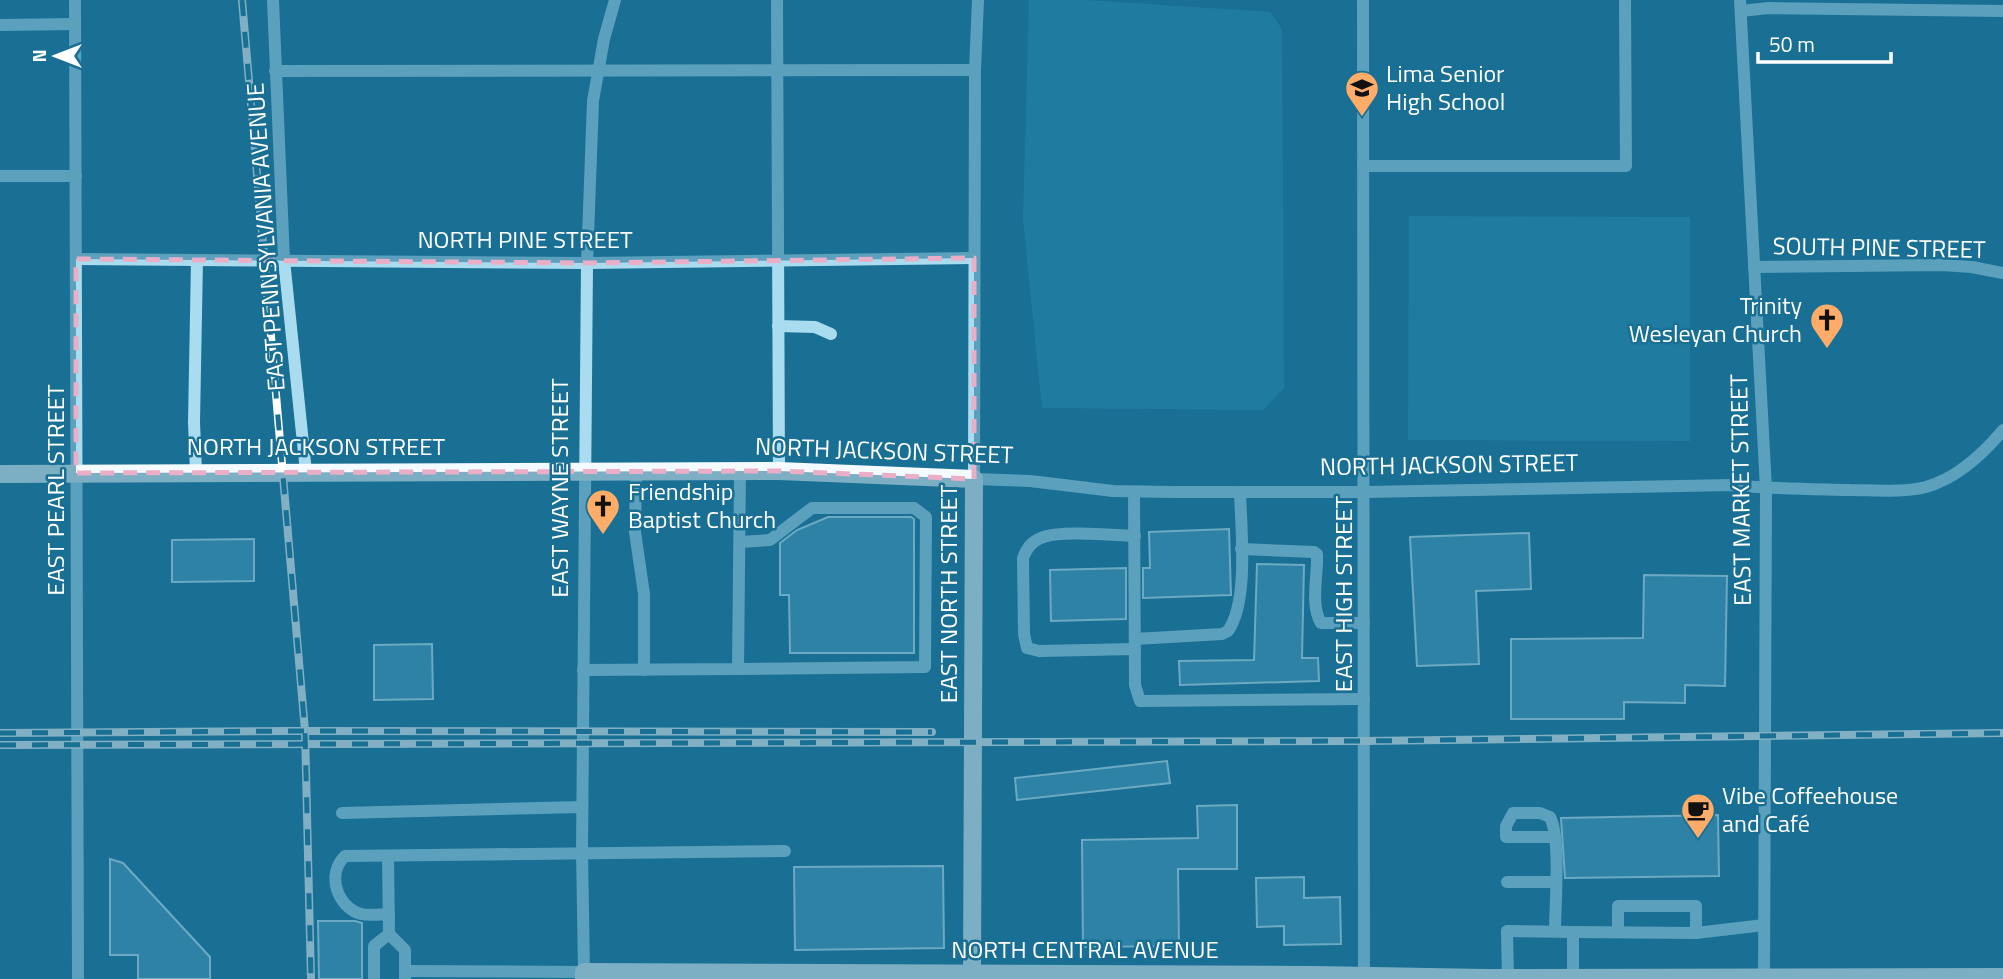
<svg xmlns="http://www.w3.org/2000/svg" width="2003" height="979" viewBox="0 0 2003 979" font-family="'Titillium Web',sans-serif">
<style>
.green{fill:#2989b0}
.building{fill:#469abd;stroke:#d1effb;stroke-width:2}
.lines{fill:none;stroke-linecap:round;stroke-linejoin:round}
.minor{stroke:#aadcf0;stroke-width:12}
.major{stroke:#f3fbff;stroke-width:18}
.rail-casing{stroke:#fff;stroke-width:8}
.rail{stroke:#196f94;stroke-width:5;stroke-dasharray:16;stroke-linecap:butt}
.marked{fill:none;stroke:#eaaec6;stroke-width:5;stroke-dasharray:14 9;stroke-linejoin:round}
.labels{text-anchor:middle;stroke-width:5;stroke-linejoin:round;paint-order:stroke}
.poi-label{font-size:24px;fill:#fff;stroke:#196f94;text-anchor:start}
.street-label{font-size:24px;fill:#fff;stroke:#196f94}
</style>
<rect width="100%" height="100%" fill="#196f94"/>
<!-- green -->
<g class="green">
<polygon points="1029,0 1087,0 1270,12 1282,29 1284,388 1263,410 1042,408 1023,219"/>
<polygon points="1409,216 1690,217 1690,441 1408,440"/>
</g>
<!-- building -->
<g class="building">
<polygon points="828,517 911,517 914,519 914,653 790,653 789,595 780,595 780,543 797,530"/>
<polygon points="1229,529 1231,595 1143,598 1143,568 1150,568 1149,532"/>
<polygon points="1529,533 1531,589 1476,591 1479,664 1417,666 1410,537"/>
<polygon points="254,539 254,581 172,582 172,540"/>
<polygon points="1257,564 1304,565 1302,658 1318,658 1319,681 1180,685 1179,661 1254,660"/>
<polygon points="1126,568 1126,619 1051,621 1050,570"/>
<polygon points="1644,575 1727,576 1725,686 1685,685 1685,703 1624,702 1624,719 1511,719 1511,639 1643,638"/>
<polygon points="432,644 433,699 374,700 374,645"/>
<polygon points="1167,761 1170,783 1017,800 1015,778"/>
<polygon points="1237,805 1237,869 1178,869 1179,946 1083,947 1082,840 1198,838 1197,806"/>
<polygon points="1718,815 1719,876 1565,878 1561,818"/>
<polygon points="110,859 123,863 210,957 210,979 138,979 138,955 110,955"/>
<polygon points="943,866 944,948 795,950 794,867"/>
<polygon points="1304,877 1304,898 1340,897 1341,944 1284,945 1284,926 1257,927 1256,878"/>
<polygon points="318,921 355,921 362,923 362,979 319,979"/>
</g>
<g class="lines">
<!-- minor -->
<g class="minor">
<polyline points="75,0 78,979"/>
<polyline points="273,0 284,260 306,472"/>
<polyline points="777,0 779,471"/>
<path d="M978,0L975,70L974,479L1030,481L1113,491L1172,492H1365L1732,485C1771,489 1811,489 1850,490C1874,490 1902,493 1926,487C1957,478 1983,454 2003,430"/>
<polyline points="1363,0 1364,979"/>
<polyline points="1740,0 1766,489 1764,979"/>
<polyline points="1741,11 1768,8 2003,11"/>
<polyline points="0,25 75,24"/>
<polyline points="275,71 975,70"/>
<polyline points="1363,166 1626,166 1625,0"/>
<polyline points="0,176 76,176"/>
<polyline points="76,259 587,263 974,258"/>
<polyline points="1754,267 1941,265 1972,267 2003,273"/>
<polyline points="778,326 815,327 831,334"/>
<polyline points="636,471 635,532 644,594 644,670"/>
<polyline points="196,472 194,422 197,260"/>
<polyline points="1134,492 1135,685 1140,701 1364,699"/>
<path d="M1135,536C1112,535 1059,530 1041,538C1031,542 1027,548 1023,558L1024,634L1027,648L1039,651L1135,649"/>
<path d="M1241,549L1314,552L1317,554C1318,575 1310,605 1321,623H1364"/>
<path d="M1135,639L1222,634L1228,631C1249,601 1241,529 1240,492"/>
<polyline points="738,669 925,667 926,517 914,508 812,508 770,540 741,542"/>
<polyline points="583,670 738,669 740,471"/>
<polyline points="342,813 582,807"/>
<polyline points="388,856 389,934 405,950 405,978"/>
<polyline points="1507,882 1555,882"/>
<path d="M389,914C381,914 369,916 361,914C337,907 326,874 345,856L785,851"/>
<path d="M1555,931C1555,904 1561,839 1550,817L1540,813H1513L1506,826V837H1555"/>
<polyline points="1573,932 1696,933 1764,925"/>
<polyline points="1618,932 1618,906 1696,906 1696,933"/>
<polyline points="405,971 584,972 582,852 587,263 593,101 604,39 615,0"/>
<polyline points="1508,977 1507,931 1573,932 1573,976"/>
<polyline points="374,979 374,946 389,934"/>
</g>
<!-- major -->
<g class="major">
<polyline points="0,474 779,471 974,479 972,979"/>
<polyline points="584,979 584,972 1315,975 1487,978 2003,977"/>
</g>
<!-- rail casing -->
<g class="rail-casing">
<g id="rail">
<polyline points="242,0 305,731 311,979"/>
<polyline points="0,733 293,731 932,732"/>
<polyline points="0,745 1364,741 2003,733"/>
</g>
</g>
<!-- rail -->
<use href="#rail" class="rail"/>
</g>
<!-- marked area -->
<path d="M0 0H2003V979H0ZM974,258V479L779,471L76,473V259L587,263Z" fill="#196f94" fill-opacity=".55" fill-rule="evenodd"/>
<path class="marked" d="M974,258V479L779,471L76,473V259L587,263Z"/>
<!-- icons -->
<defs>
<g id="school-pin" transform="scale(1.75)"><path d="M0 17L-7.5 6A9.5 9.5 0 1 1 7.5 6Z" fill="#ffac69" stroke="#196f94"/><path d="M0-5L7-2L0 1L-7-2ZM-4 1L0 2.5L4 1V4Q0 6-4 4Z" fill="#111"/></g>
<g id="church-pin" transform="scale(1.75)"><path d="M0 17L-7.5 6A9.5 9.5 0 1 1 7.5 6Z" fill="#ffac69" stroke="#196f94"/><path d="M-1.2-6h2.4v3.5h3.3v2.4h-3.3V6h-2.4V-.1h-3.3v-2.4h3.3Z" fill="#111"/></g>
<g id="cafe-pin" transform="scale(1.75)"><path d="M0 17L-7.5 6A9.5 9.5 0 1 1 7.5 6Z" fill="#ffac69" stroke="#196f94"/><path d="M-5.5-4.5H6V0H3Q3 3.5 0 3.5H-2.5Q-5.5 3.5-5.5 0ZM3-3.2v2h1.7v-2ZM-6 4.5H4V6H-6Z" fill="#111"/></g>
</defs>
<g fill-rule="evenodd">
<use href="#school-pin" x="1362" y="88"/>
<use href="#church-pin" x="1827" y="320"/>
<use href="#church-pin" x="603" y="506"/>
<use href="#cafe-pin" x="1698" y="810"/>
</g>
<g class="labels">
<!-- poi labels -->
<g class="poi-label">
<text x="1386" y="82">Lima Senior<tspan x="1386" dy="28">High School</tspan></text>
<text x="1802" y="314" text-anchor="end">Trinity<tspan x="1802" dy="28">Wesleyan Church</tspan></text>
<text x="628" y="500">Friendship<tspan x="628" dy="28">Baptist Church</tspan></text>
<text x="1722" y="804">Vibe Coffeehouse<tspan x="1722" dy="28">and Café</tspan></text>
</g>
<!-- street labels -->
<g class="street-label">
<text transform="translate(266 237) rotate(-94)" y="8">EAST PENNSYLVANIA AVENUE</text>
<text x="525" y="248">NORTH PINE STREET</text>
<text transform="translate(1879 248) rotate(1)" y="8">SOUTH PINE STREET</text>
<text x="316" y="455">NORTH JACKSON STREET</text>
<text transform="translate(884 451) rotate(2)" y="8">NORTH JACKSON STREET</text>
<text transform="translate(1449 465) rotate(-1)" y="8">NORTH JACKSON STREET</text>
<text transform="translate(560 488) rotate(-90)" y="8">EAST WAYNE STREET</text>
<text transform="translate(56 490) rotate(-90)" y="8">EAST PEARL STREET</text>
<text transform="translate(1741 490) rotate(-91)" y="8">EAST MARKET STREET</text>
<text transform="translate(949 594) rotate(-90)" y="8">EAST NORTH STREET</text>
<text transform="translate(1344 594) rotate(-90)" y="8">EAST HIGH STREET</text>
<text x="1085" y="958">NORTH CENTRAL AVENUE</text>
</g>
</g>
<!-- north arrow -->
<g transform="translate(56 56) rotate(270)" stroke="#196f94" stroke-width="5" paint-order="stroke">
<path d="M0-5L12 26L0 18L-12 26Z" fill="#ffffff"/>
<text y="-10" font-size="19" font-weight="bold" text-anchor="middle" fill="#ffffff">N</text>
</g>
<!-- scale -->
<path d="M1758 52v10h133v-10" fill="none" stroke="#ffffff" stroke-width="3.5"/>
<text x="1769" y="52" font-size="21" fill="#ffffff" stroke="#196f94" stroke-width="5" paint-order="stroke">50 m</text>
</svg>
